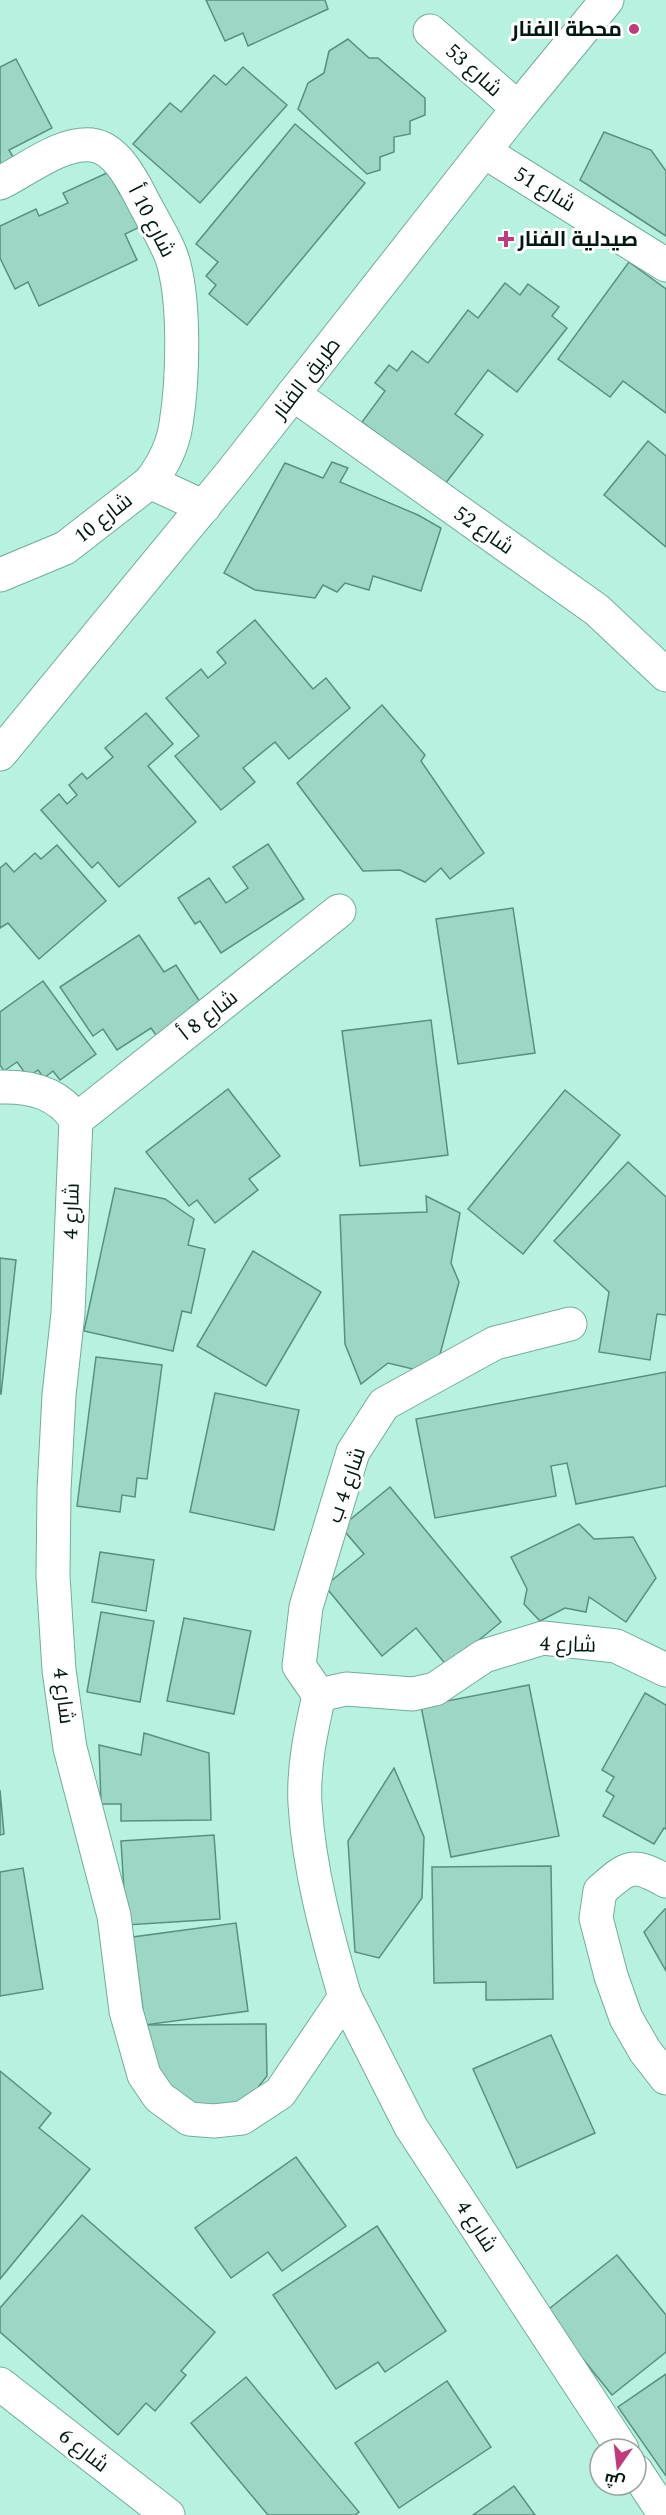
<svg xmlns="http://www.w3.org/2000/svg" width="666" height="2515" viewBox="0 0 666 2515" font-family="Spectral,Cairo,serif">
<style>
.building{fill:#9cd7c6;stroke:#589080;stroke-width:1.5}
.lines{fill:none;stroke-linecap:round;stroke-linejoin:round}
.minor-casing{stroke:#73ac9c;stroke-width:35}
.tertiary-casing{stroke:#73ac9c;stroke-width:35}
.minor{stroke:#fff;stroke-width:33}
.tertiary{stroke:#fff;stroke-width:33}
.poi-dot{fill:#c13b7c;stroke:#fff;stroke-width:2}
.labels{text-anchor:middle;stroke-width:6;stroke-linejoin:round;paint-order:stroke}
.poi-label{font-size:21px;font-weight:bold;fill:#021813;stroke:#fff;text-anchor:end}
.street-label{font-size:21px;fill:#021813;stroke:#fff}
</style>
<rect width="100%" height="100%" fill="#b7f2e0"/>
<!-- building -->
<g class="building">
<polygon points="206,0 325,0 328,9 248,46 243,33 225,41"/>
<polygon points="348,39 369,58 378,58 425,98 425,115 410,121 410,134 394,137 394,152 380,157 380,170 367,174 298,109 308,83 324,73 329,51"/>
<polygon points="16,59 52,128 9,150 16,162 0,170 0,67"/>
<polygon points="243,67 287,105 200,203 133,144 170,103 181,112 214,75 226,85"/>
<polygon points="295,124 365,183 247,325 209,294 216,285 206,276 218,262 196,244"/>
<polygon points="604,132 651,150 666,171 666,236 580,180"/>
<polygon points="109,172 120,194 124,192 140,227 125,234 137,260 39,306 28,282 15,289 0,258 0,226 36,209 39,216 68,203 63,193"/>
<polygon points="629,262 666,289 666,413 623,381 610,397 558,359"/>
<polygon points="505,283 520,295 528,284 559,307 552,316 567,328 517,392 488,370 455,414 483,435 445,484 362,422 385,391 375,383 389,365 397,371 412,351 428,363 468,310 478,318"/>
<polygon points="648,441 666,456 666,547 604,495"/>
<polygon points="332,462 348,468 340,482 418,515 441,528 421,591 373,576 369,590 345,583 337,592 323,585 315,598 255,590 224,573 285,463 323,478"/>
<polygon points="255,620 313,689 326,678 350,708 289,759 275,742 243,768 255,782 221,810 175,756 199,736 166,698 201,669 208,678 226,663 217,652"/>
<polygon points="382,705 425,755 421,761 484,853 450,879 441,868 425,882 400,870 363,871 297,783"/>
<polygon points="146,713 173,744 148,766 196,822 119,887 98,862 92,868 41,810 59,794 67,804 77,795 69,785 82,773 87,779 113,757 105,748"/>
<polygon points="268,844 304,899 221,953 200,921 195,924 178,898 209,878 226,903 248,888 233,867"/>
<polygon points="57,845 106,901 39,959 8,923 0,928 0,868 6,863 14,872 35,853 41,859"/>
<polygon points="513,908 535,1053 458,1064 436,919"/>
<polygon points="139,935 164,972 176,965 202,1005 156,1035 151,1028 117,1050 103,1029 93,1036 60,987"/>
<polygon points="43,981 96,1054 60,1080 53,1071 44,1078 38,1070 28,1077 17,1062 4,1071 0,1065 0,1012"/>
<polygon points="431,1020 448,1155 360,1166 342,1031"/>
<polygon points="228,1089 280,1156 249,1179 258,1190 215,1223 197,1200 189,1206 146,1152"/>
<polygon points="565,1090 620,1135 523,1254 468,1209"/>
<polygon points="628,1162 666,1197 666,1315 657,1314 650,1360 599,1352 609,1292 554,1241"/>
<polygon points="115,1188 165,1199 194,1219 188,1245 205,1249 191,1313 182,1311 173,1351 84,1331"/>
<polygon points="426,1196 460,1213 451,1263 459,1282 438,1362 421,1371 388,1363 361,1384 345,1344 340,1215 427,1212"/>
<polygon points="253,1251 321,1292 266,1386 197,1346"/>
<polygon points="0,1258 16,1260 1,1394 0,1394"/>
<polygon points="96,1357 162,1365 147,1479 137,1478 135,1497 122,1495 120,1512 77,1506"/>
<polygon points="666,1372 666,1486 576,1504 567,1463 551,1466 556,1496 435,1518 416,1419"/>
<polygon points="215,1393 299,1410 274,1530 190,1512"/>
<polygon points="390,1487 501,1622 447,1666 416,1628 382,1656 325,1586 364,1554 341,1527"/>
<polygon points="579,1524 594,1539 633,1537 656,1578 626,1622 589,1597 586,1612 565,1608 540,1621 524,1604 527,1589 511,1557"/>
<polygon points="100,1552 154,1560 146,1611 92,1602"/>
<polygon points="101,1612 154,1621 140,1702 87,1692"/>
<polygon points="184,1618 251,1631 234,1714 167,1701"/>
<polygon points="529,1685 559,1836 451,1857 421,1706"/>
<polygon points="645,1693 666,1705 666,1829 664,1828 654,1844 603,1816 614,1796 606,1791 614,1777 602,1770"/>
<polygon points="144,1733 209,1753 211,1820 121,1821 121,1804 101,1804 99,1745 141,1755"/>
<polygon points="394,1768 424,1837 422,1898 379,1958 355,1952 348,1841"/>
<polygon points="0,1790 4,1834 0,1835"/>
<polygon points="214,1835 220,1919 126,1925 121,1841"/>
<polygon points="551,1866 553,1999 486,2000 486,1982 434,1983 432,1867"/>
<polygon points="23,1868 43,1989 0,1996 0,1872"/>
<polygon points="665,1909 666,1909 666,1971 644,1932"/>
<polygon points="236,1923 248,2011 145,2025 133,1937"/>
<polygon points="266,2024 267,2076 244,2105 193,2112 154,2078 146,2025"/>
<polygon points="551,2035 595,2133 517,2168 473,2069"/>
<polygon points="0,2071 51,2113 39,2128 90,2169 0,2279"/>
<polygon points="296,2157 346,2226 282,2271 268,2252 231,2278 195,2228"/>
<polygon points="82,2215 215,2332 181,2371 186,2375 155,2411 146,2403 118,2435 0,2332 0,2308"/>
<polygon points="377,2226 446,2331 385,2372 378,2362 336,2389 273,2295"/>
<polygon points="617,2255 666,2315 666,2352 612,2395 545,2312"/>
<polygon points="666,2374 666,2476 618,2407"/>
<polygon points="246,2377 359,2512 355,2515 268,2515 191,2423"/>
<polygon points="447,2381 491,2447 399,2508 355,2443"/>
<polygon points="514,2486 535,2515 473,2515"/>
</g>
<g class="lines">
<!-- minor casing -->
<g class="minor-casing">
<g id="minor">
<polyline points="430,31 518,108"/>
<polyline points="485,152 666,265"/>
<path d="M0,183C27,170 60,142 92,145C115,148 130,176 140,195C150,216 169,244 174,265C185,307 183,381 176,424C173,446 163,465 150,482"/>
<polyline points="0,575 65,548 150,482 204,507"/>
<path d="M0,1087C31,1086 59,1093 76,1120L68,1313L59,1395L54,1490L53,1576L59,1670L70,1748L114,1916L126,2011L144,2075L159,2097L189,2119L214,2121L242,2118L280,2093L345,1997C327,1935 309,1870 305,1804C303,1767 311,1731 319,1695"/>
<polyline points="76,1120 339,911"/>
<polyline points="319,1695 299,1666 306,1607 353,1452 384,1404 495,1343 570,1324"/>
<polyline points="319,1695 346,1689 413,1694 435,1689 484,1656 543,1638 616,1646 666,1670"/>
<path d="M666,1881C632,1862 628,1866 600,1891L596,1918L611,1976L626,2018L645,2051L666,2078"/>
<polyline points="345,1997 411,2127 622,2449"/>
<polyline points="0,2384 168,2515"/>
<polyline points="636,2471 665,2515"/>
</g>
</g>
<!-- tertiary casing -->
<g class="tertiary-casing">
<g id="tertiary">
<polyline points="293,394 597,610 666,675"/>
<polyline points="0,754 232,472 518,108 607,0"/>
</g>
</g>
<!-- minor -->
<use href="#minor" class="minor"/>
<!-- tertiary -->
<use href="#tertiary" class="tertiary"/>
</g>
<!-- markers -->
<g class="poi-dot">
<circle cx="634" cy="29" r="6"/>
<path d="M503 230h6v6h6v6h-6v6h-6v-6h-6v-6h6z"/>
</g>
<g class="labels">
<!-- poi labels -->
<g class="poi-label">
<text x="622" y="36">محطة الفنار</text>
<text x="518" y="246" text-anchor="start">صيدلية الفنار</text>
</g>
<!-- street labels -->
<g class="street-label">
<text transform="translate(474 70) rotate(42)" y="7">شارع 53</text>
<text transform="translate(545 189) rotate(31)" y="7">شارع 51</text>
<text transform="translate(152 221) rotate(63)" y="7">شارع 10 أ</text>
<text transform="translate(306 378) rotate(-52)" y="7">طريق الفنار</text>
<text transform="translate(103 518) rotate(-38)" y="7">شارع 10</text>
<text transform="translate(484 530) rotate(35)" y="7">شارع 52</text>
<text transform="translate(208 1015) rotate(-38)" y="7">شارع 8 أ</text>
<text transform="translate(71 1211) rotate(-88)" y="7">شارع 4</text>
<text transform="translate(346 1485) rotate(-71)" y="7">شارع 4 ب</text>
<text transform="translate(568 1644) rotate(2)" y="7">شارع 4</text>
<text transform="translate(64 1696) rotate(83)" y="7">شارع 4</text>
<text transform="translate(477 2226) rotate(57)" y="7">شارع 4</text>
<text transform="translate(84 2450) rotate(38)" y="7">شارع 6</text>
</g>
</g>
<!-- north arrow -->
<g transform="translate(618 2467) rotate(194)"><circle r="28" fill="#ffffff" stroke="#9aa3a1" stroke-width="1.5"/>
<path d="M0-4.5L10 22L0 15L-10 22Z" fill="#c13b7c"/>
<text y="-9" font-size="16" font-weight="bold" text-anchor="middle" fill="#021813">ش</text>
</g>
</svg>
